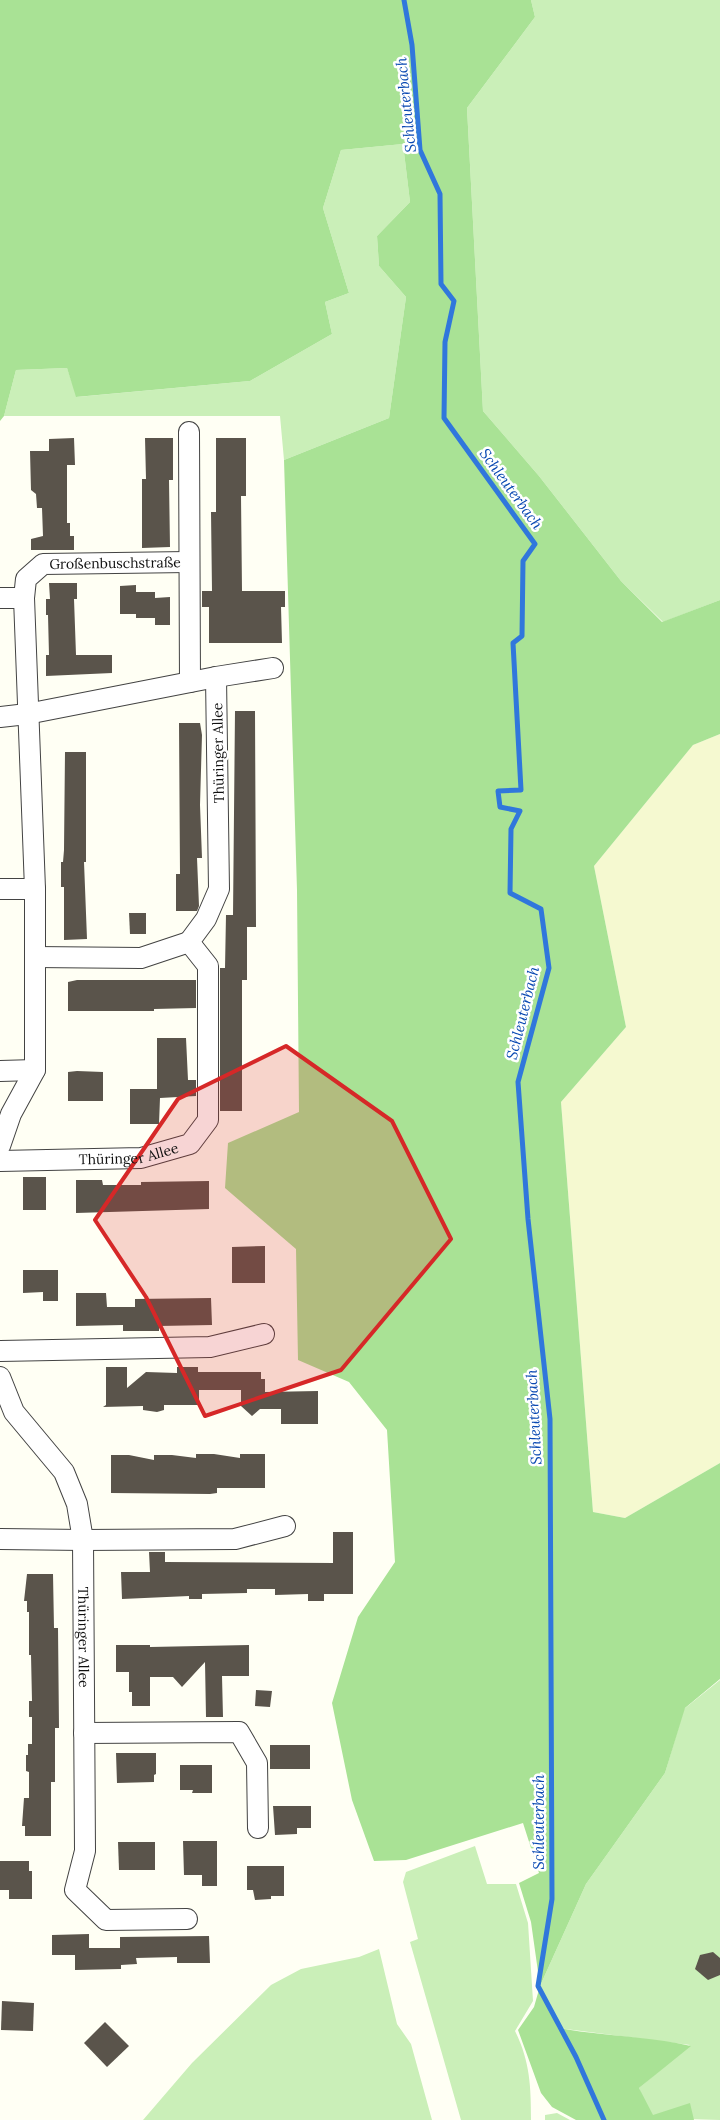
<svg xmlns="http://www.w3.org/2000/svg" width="720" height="2120" viewBox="0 0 720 2120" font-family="Lora,serif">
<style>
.farmland{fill:#f5f9d0}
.green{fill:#caefb8}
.forest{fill:#a9e295}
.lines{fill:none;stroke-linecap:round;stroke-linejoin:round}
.stream{stroke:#3077dc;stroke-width:5}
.building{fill:#5a544b}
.minor-casing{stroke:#434343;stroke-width:22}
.minor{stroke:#fff;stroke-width:20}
.marked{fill:#d62828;fill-opacity:0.2;stroke:#d62828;stroke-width:4;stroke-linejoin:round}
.labels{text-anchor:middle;stroke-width:5;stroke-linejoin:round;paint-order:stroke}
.street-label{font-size:14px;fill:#101010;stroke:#fff}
.water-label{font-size:15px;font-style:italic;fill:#0a49b2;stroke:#fff}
</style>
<rect width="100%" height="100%" fill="#fffff4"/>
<!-- farmland -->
<polygon class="farmland" points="720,734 720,1463 625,1518 593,1512 561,1102 626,1027 594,866 693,745"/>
<!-- green -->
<g class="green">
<polygon points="531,0 720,0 720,600 663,622 621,581 539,476 483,411 467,108 535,17"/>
<polygon points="403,144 410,202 377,236 379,266 406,297 389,418 284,460 280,416 4,416 16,370 67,368 77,397 250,381 332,334 325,302 349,293 323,208 341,150"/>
<polygon points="720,1680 720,2120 651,2118 639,2088 690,2045 558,2028 540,1986 586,1884 665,1773 684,1709"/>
<path d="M475,1846L487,1884H516L528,1923L533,2001L515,2031C530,2061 531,2087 531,2120H461L410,1942L418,1939L403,1882L406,1872Z"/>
<polygon points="379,1949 397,2024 411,2044 432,2120 143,2120 192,2063 271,1985 301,1969 359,1957"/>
<polygon points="557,2113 570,2120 545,2120 545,2115"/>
</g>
<!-- forest -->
<path class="forest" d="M0,0H531L535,17L467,108L483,411L539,476L621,581L662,622L720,600V734L693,745L594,866L626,1027L561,1102L593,1512L625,1518L720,1463V1679L685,1708L665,1773L586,1884L540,1986L558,2028C602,2036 647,2036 691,2046L639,2088L653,2115L690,2103L694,2120H576L552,2107L541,2093L518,2030L534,2007L540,1986L531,1922L519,1883L539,1873L523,1823L406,1860L374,1861L352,1800L332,1703L358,1617L395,1562L387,1430L349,1382L298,1360L296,1249L225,1188L228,1143L299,1112L297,890L284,460L389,418L406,297L379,266L377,236L410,202L403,144L341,150L323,208L349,293L325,302L332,334L250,381L76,397L67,368L16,370L4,416L0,421Z"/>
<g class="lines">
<!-- stream -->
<polyline class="stream" points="404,0 412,45 420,150 440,194 441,284 454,301 445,342 444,418 535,544 523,561 522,636 513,643 521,790 498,791 500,807 520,811 511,829 510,893 541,909 549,968 518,1082 528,1219 550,1419 552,1899 538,1986 576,2057 604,2120"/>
</g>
<!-- building -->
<g class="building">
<polygon points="74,438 75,465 67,465 67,523 70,523 70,536 74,536 74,550 31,550 31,539 43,536 42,508 37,508 36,494 31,490 30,451 49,451 49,439"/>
<polygon points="145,438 173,438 173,480 169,480 170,547 142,548 142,479 146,479"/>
<polygon points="216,438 246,438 246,496 241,496 242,591 285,591 285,607 281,607 282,643 209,643 209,607 202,607 202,591 212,591 211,512 216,512"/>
<polygon points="49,583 77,583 77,599 74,599 76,655 112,655 112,673 46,676 46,655 49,655 48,615 46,615 46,599 50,599"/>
<polygon points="136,585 136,592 155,592 155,598 170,597 170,625 155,625 155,618 136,618 136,614 120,614 120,586"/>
<polygon points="235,711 255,711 256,927 247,927 247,980 242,980 242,1111 220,1111 220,968 225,968 226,915 233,915"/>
<polygon points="179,723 200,723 202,735 200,805 202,858 197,858 199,906 197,911 176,911 176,874 180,874"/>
<polygon points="65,752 86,752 86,862 84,862 87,939 64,940 64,887 61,887 61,862 63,862 64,850"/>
<polygon points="129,913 146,913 146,934 130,934"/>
<polygon points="77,980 196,980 196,1008 154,1009 154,1011 68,1011 68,982"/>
<polygon points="157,1038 186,1038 188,1080 196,1080 196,1096 160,1098 159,1124 130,1124 130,1089 157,1089"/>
<polygon points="77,1071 103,1072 103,1101 68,1101 68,1072"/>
<rect x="23" y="1177" width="23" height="33"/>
<polygon points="76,1180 102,1180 103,1185 141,1185 141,1182 209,1181 209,1209 76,1213"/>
<polygon points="265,1246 265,1283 232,1283 232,1247"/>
<polygon points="23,1270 58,1270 58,1301 43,1301 43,1292 23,1293"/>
<polygon points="76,1293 106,1293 107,1307 135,1307 135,1299 211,1298 212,1325 159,1326 159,1331 123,1331 123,1325 76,1326"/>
<polygon points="106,1367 127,1367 127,1388 146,1372 177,1373 177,1367 198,1367 198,1372 261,1372 261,1379 265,1379 265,1392 318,1391 318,1424 281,1424 281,1409 260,1409 252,1416 241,1406 241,1390 199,1390 199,1405 164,1405 164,1410 157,1412 143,1410 143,1406 103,1407 106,1405"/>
<polygon points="196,1454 214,1454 240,1458 240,1454 265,1454 265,1488 217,1488 217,1493 210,1494 111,1493 111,1455 129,1455 154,1460 154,1455 172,1455 196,1458"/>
<polygon points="333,1532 353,1532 353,1594 324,1594 324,1601 308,1601 308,1594 275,1595 275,1589 247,1589 247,1593 202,1594 202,1599 189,1599 189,1596 122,1599 121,1572 150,1572 149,1552 165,1552 165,1562 333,1563"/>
<polygon points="27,1574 53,1574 54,1628 58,1628 59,1728 55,1728 55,1782 51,1782 51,1836 25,1836 25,1826 22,1826 24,1798 29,1798 29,1772 26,1771 26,1755 28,1755 28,1744 32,1744 32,1717 29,1717 29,1701 32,1701 31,1655 29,1655 29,1612 27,1612 27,1601 24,1601"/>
<polygon points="116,1645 150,1645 150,1647 249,1645 249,1676 222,1676 223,1717 206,1717 205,1662 182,1687 173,1677 150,1677 150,1706 132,1706 132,1692 129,1692 129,1672 116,1672"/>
<polygon points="256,1690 272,1691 270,1707 255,1706"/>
<rect x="270" y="1745" width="40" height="24"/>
<polygon points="116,1753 156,1753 156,1774 154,1775 154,1782 117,1783"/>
<polygon points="180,1765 212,1765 212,1793 192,1793 193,1790 180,1790"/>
<polygon points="273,1806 311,1806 311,1828 297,1828 297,1834 275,1835"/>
<polygon points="183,1841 217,1841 217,1886 202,1886 202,1875 184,1875"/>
<polygon points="118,1842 155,1842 155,1870 119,1870"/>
<polygon points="0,1861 29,1861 29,1871 32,1871 32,1899 9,1899 9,1890 0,1890"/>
<polygon points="247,1866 284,1866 284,1896 271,1896 271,1899 255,1900 253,1890 247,1890"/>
<polygon points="89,1934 89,1948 120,1948 120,1937 209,1936 210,1963 177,1963 177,1957 136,1958 137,1964 121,1965 121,1969 75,1970 75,1955 52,1955 52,1935"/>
<polygon points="713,1952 720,1958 720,1975 708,1980 695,1969 700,1955"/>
<polygon points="2,2001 34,2003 33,2031 1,2030"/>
<polygon points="105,2022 129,2046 107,2067 84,2043"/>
</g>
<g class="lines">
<!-- minor casing -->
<g class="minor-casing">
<g id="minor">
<polyline points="189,432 190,682"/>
<polyline points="0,598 24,598"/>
<polyline points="0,717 27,714 216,677 273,668"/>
<polyline points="0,889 35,889"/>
<polyline points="35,957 141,958 189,942"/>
<polyline points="0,1071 35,1070"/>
<path id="s1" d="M0,1146L11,1114L35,1070V889L24,598L26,579L43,564L188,562"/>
<path id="s2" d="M0,1161L141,1158L190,1144L208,1120V966L189,942L206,919L219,889L216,677"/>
<polyline points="0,1351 210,1347 264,1334"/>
<path id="s3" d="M0,1377L14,1412L64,1472L77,1504L83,1540L85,1851L75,1890L106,1920L187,1919"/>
<polyline points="0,1539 83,1540 235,1539 285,1526"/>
<polyline points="84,1733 239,1732 257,1763 258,1828"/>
</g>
</g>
<!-- minor -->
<use href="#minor" class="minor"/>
</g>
<!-- marked area -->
<path class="marked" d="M286,1046L392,1121L451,1239L341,1370L205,1416L146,1297L95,1220L178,1099Z"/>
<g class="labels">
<!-- street labels -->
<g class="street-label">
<text dy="5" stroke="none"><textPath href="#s1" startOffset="670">Großenbuschstraße</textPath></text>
<text transform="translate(218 753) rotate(-91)" y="5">Thüringer Allee</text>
<text dy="5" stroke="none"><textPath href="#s2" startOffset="129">Thüringer Allee</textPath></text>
<text dy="5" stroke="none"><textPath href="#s3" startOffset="284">Thüringer Allee</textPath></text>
</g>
<!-- water labels -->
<g class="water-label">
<text transform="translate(406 105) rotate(-96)" y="5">Schleuterbach</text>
<text transform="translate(511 489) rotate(54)" y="5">Schleuterbach</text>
<text transform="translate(523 1013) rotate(-76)" y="5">Schleuterbach</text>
<text transform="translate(534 1417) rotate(-93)" y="5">Schleuterbach</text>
<text transform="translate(539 1822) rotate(-90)" y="5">Schleuterbach</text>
</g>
</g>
</svg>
